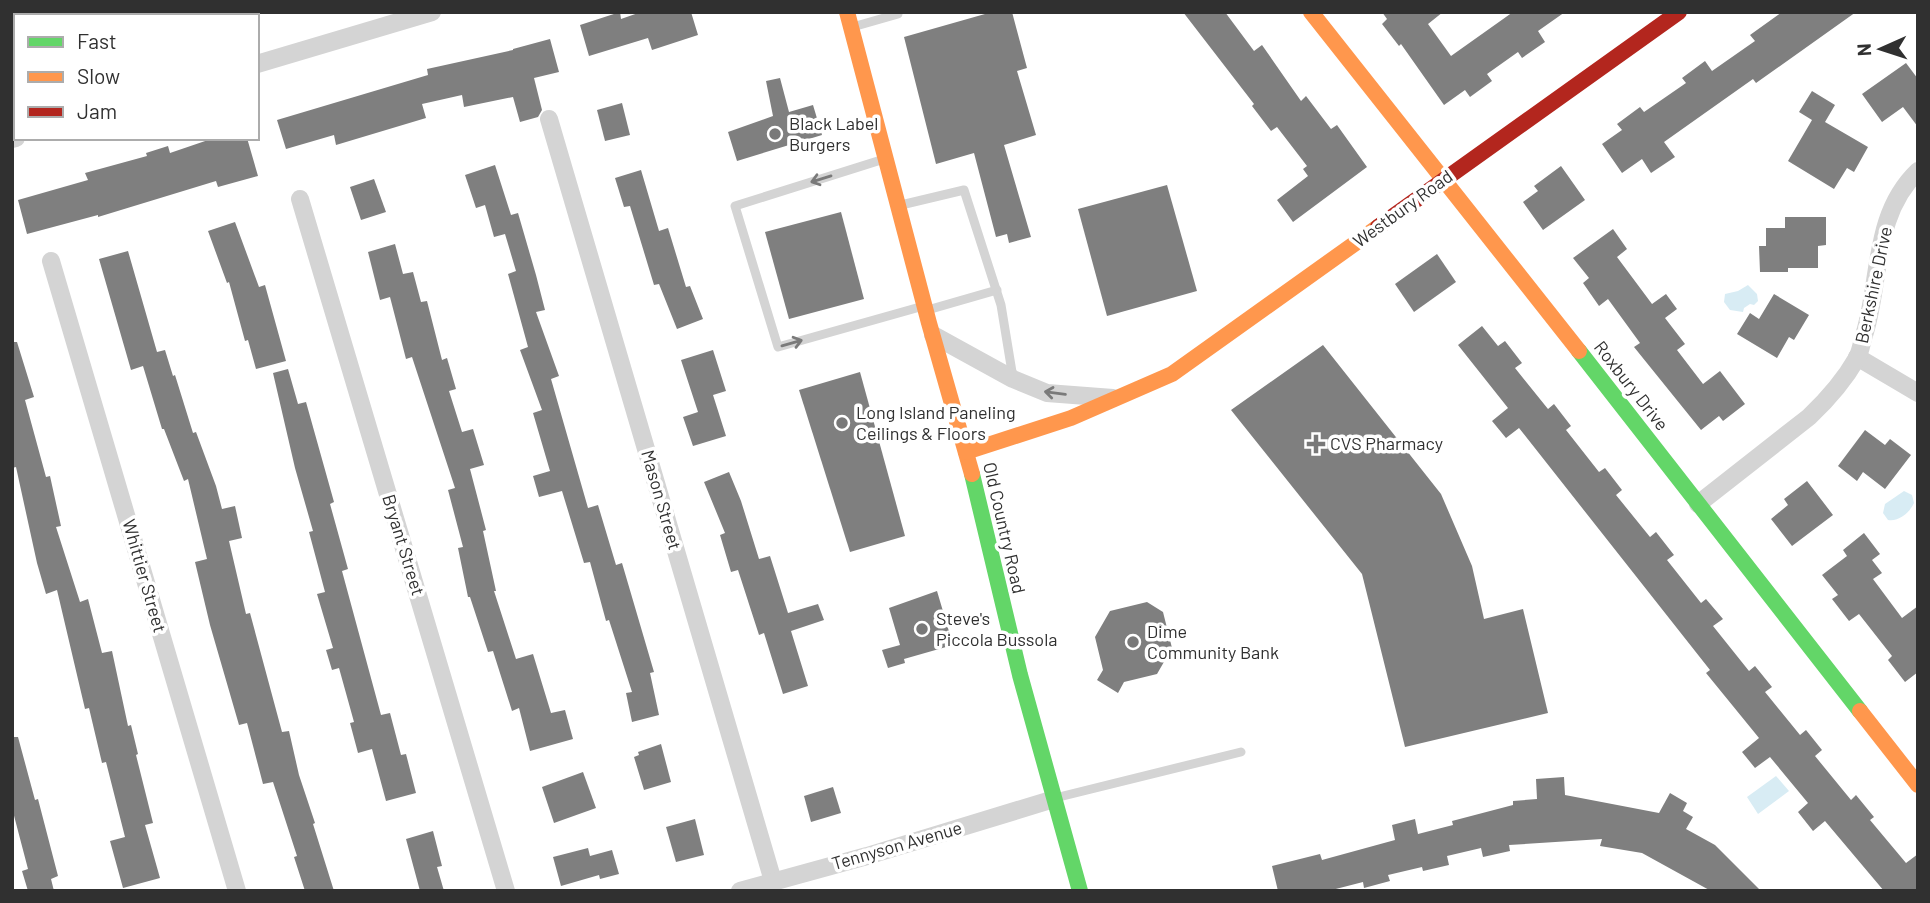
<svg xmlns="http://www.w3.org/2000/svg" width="1930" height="903" viewBox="0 0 1930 903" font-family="Barlow,sans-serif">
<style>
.water{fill:#d8ecf4}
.building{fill:#7f7f7f}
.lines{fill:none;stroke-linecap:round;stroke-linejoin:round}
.lane{stroke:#d4d4d4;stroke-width:9}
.street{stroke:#d4d4d4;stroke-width:18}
.fast{stroke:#63d668;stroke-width:16}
.slow{stroke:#ff974d;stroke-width:16}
.jam{stroke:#b3261e;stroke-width:16}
.oneway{stroke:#7a7a7a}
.poi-dot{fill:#787878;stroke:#fff;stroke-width:2.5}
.labels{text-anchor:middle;stroke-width:7;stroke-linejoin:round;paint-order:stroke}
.poi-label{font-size:18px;fill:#303030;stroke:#fff;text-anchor:start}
.street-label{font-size:18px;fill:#303030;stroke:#fff}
</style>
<rect width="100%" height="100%" fill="#fff"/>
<!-- water -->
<g class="water">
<polygon points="1748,285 1757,294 1758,301 1754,305 1750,304 1744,308 1743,312 1730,310 1724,302 1725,294 1738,291"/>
<path d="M1904,491L1912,495L1914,503C1910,512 1899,522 1888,520L1883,513L1885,504Z"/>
<polygon points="1776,776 1789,791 1758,814 1747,797"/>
</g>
<!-- building -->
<g class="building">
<polygon points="620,12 621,19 641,12 691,12 698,35 652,50 648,38 589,56 580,25"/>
<polygon points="992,12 1012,12 1027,68 1017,71 1036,135 1004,145 1031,237 1009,243 1007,234 996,237 974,153 936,164 904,37"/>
<polygon points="1183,12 1225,12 1254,51 1262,45 1301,101 1306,96 1331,129 1337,125 1367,167 1293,222 1277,200 1308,176 1303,169 1307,166 1277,127 1271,131 1252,106 1254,104"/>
<polygon points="1382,12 1443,12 1428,24 1451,56 1513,12 1565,12 1538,31 1545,42 1522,58 1518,52 1487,74 1492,81 1470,97 1465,90 1444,105 1401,44 1399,46 1382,24 1387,19"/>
<polygon points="1782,12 1856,12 1756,83 1753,79 1664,142 1675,157 1651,173 1642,159 1622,173 1602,144 1622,130 1617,124 1640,107 1644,112 1686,83 1682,78 1705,61 1712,71 1755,41 1750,35"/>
<polygon points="550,39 559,72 534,78 542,110 538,117 520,122 513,97 464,107 462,95 422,104 426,118 336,145 334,135 286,149 277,120 428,75 427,69 513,50 513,49"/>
<polygon points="1906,63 1918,79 1918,127 1903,107 1882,122 1862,94"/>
<polygon points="780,78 789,112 813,105 822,135 737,161 728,132 773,116 766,81"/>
<polygon points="1812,91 1835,105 1825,122 1868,147 1854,172 1847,168 1834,189 1788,161 1812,120 1799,112"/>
<polygon points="622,103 630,135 605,141 597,110"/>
<polygon points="214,138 247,138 258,176 218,187 216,181 98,217 98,215 27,234 18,200 88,180 85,173 147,156 146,153 168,146 170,153"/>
<polygon points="495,165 511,215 518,213 536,275 545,310 536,312 559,376 551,379 588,508 598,505 616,565 622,563 654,672 650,673 659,715 632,722 626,693 632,692 609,620 606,621 590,562 584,563 562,491 539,497 533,476 550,471 533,413 542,410 520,350 528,347 508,274 516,271 505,234 494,237 485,205 476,208 465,175"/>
<polygon points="1561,166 1585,200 1543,230 1523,202 1538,191 1534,186"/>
<polygon points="641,170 659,231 668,228 686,287 690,286 703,319 677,329 659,284 654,285 630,206 624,207 615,178"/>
<polygon points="374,179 386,212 361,220 350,187"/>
<polygon points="1167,185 1197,291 1107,316 1078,209"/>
<polygon points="841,212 864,299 789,319 765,232"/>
<polygon points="1785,217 1826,217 1826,245 1818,246 1818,268 1788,268 1788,272 1760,272 1759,246 1766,246 1766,228 1785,228"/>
<polygon points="235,222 259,287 265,285 286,361 256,369 248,340 245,341 229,282 227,283 208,231"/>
<polygon points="1613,229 1627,249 1617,257 1652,304 1666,294 1677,309 1665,318 1685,344 1677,350 1703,384 1720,371 1745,404 1723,421 1719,416 1701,430 1634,347 1640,343 1608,299 1599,306 1583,283 1589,278 1573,258"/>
<polygon points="395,244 403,274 413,272 421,302 427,301 442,360 447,358 456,389 449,391 462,432 473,429 484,465 470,469 486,530 483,531 496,591 494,591 516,659 533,654 551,713 565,710 573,739 530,751 519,708 512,711 493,651 488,652 470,597 468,597 458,548 463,547 448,490 455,488 412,357 406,359 390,297 380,300 368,252"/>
<polygon points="128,251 157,352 165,350 173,376 175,375 193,433 196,432 216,486 222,509 235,506 242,538 229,541 246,614 250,613 282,732 289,731 299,775 315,823 313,824 334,891 305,891 294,857 297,856 273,782 263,784 247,723 239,725 210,625 195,562 207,559 188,479 184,481 164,429 162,429 143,366 131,370 99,259"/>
<polygon points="1437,254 1456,282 1414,312 1395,284"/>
<polygon points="1774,294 1809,315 1794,340 1789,337 1777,358 1737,334 1750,313 1759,319"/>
<polygon points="1482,326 1498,346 1505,341 1522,363 1515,368 1548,409 1554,404 1571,426 1566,430 1599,472 1605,468 1622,490 1616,495 1650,537 1656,532 1674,555 1667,560 1701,603 1706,599 1723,619 1713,626 1749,671 1755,666 1772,687 1765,692 1800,735 1806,730 1822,750 1815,756 1851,800 1856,795 1874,817 1870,820 1906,863 1918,854 1918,891 1884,891 1825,821 1813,831 1798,812 1808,803 1770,757 1755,768 1742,752 1759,738 1706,673 1710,670 1519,428 1506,438 1492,421 1508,408 1458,345"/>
<polygon points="12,342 17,342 34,397 25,400 46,477 50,476 61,526 56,527 80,602 88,599 102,653 112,651 128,726 131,725 138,754 136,755 153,823 145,825 160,878 123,888 110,841 125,837 106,762 102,763 89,708 85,709 57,590 46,594 37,563 16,467 12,468"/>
<polygon points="1323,345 1441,494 1472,566 1484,619 1523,609 1548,713 1405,747 1362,574 1231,410"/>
<polygon points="713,350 726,391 713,395 726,436 693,446 683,417 698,412 681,360"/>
<polygon points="288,369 298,404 306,402 334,502 330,504 348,569 342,571 381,715 390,713 401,755 406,754 416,793 386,801 372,749 358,753 350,723 354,722 339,668 332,670 326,650 333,648 317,594 325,592 309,532 313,531 295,468 273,373"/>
<polygon points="860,372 905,536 850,552 799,390"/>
<polygon points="1865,430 1885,445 1890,439 1911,455 1885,489 1863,472 1857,481 1838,466"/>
<polygon points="729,472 741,501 759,559 770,556 788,613 818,604 824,620 791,631 808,686 783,694 764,633 759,635 738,570 731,572 720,535 725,533 704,482"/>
<polygon points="1807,481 1833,515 1792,546 1771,519 1788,505 1784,499"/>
<polygon points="1864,533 1880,554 1872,560 1882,573 1873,579 1902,618 1918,606 1918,672 1905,682 1888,660 1892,656 1859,614 1849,621 1832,599 1838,595 1822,575 1847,556 1843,550"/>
<polygon points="937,591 953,645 904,659 905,663 888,668 882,650 900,645 889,608"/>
<polygon points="1147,602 1163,612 1172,648 1157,674 1124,682 1118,693 1097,680 1103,670 1095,637 1110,611"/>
<polygon points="12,737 18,737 35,800 38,799 58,876 51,879 54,891 28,891 22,871 28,869 12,808"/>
<polygon points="661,744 671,782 644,790 634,757 639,755 638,752"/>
<polygon points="583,772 596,808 554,823 542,787"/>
<polygon points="1564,777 1565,795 1659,813 1670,793 1687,803 1683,811 1693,817 1686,829 1715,845 1761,891 1711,891 1642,853 1600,846 1602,839 1509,845 1510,851 1483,857 1481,848 1447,856 1449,865 1423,871 1422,867 1388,875 1390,881 1364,888 1363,882 1328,891 1278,891 1272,866 1320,854 1322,860 1395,840 1392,825 1415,819 1418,834 1453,825 1452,821 1513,805 1513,801 1537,799 1536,779"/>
<polygon points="833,787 841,813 811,822 804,796"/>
<polygon points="695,819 704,855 676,862 666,827"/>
<polygon points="433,831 442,866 437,867 444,891 420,891 406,839"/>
<polygon points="588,848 590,856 612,850 619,874 600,879 599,875 561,886 553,857"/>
</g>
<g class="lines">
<!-- lane -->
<g class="lane">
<polyline points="856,26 898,14"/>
<polyline points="881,160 735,206 778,347 920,307"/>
<polyline points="901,205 964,190 1001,305 1013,378"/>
<polyline points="931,309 997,290"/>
<polyline points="1059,797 1241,752"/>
</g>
<!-- street -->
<g class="street">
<polyline points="202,12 203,16"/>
<polyline points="257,64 432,12"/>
<polyline points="549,119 773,881"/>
<polyline points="12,139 16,138"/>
<polyline points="300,199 506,891"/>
<polyline points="51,261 237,891"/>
<polyline points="933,335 1013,379 1047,393 1113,398"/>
<polyline points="1857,357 1918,393"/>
<path d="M1698,504L1809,417C1827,400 1845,379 1857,358C1861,351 1862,340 1865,332C1881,277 1873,214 1918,171"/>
<polyline points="740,891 867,856 1054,799"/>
</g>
<!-- fast -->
<g class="fast">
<polyline points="1579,351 1860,711"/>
<polyline points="972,474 1020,675 1080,891"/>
</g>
<!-- slow -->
<g class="slow">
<polyline points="847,12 929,323 972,474"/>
<polyline points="1311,12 1579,351"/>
<polyline points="966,452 1071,418 1172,374 1378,227"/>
<polyline points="1860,711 1918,785"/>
</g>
<!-- jam -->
<polyline class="jam" points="1378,227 1679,12"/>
</g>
<!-- one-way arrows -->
<defs><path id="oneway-shaft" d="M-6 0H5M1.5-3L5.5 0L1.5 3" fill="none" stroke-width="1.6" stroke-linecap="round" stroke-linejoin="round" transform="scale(1.75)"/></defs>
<g class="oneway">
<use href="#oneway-shaft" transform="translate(821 179) rotate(163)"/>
<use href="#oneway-shaft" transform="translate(792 343) rotate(-16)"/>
<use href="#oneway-shaft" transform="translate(1055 393) rotate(-173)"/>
</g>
<!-- markers -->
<g class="poi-dot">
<circle cx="775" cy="134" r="7"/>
<circle cx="842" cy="423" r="7"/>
<path d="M1312.5 433.5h7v7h7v7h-7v7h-7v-7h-7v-7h7z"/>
<circle cx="922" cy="629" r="7"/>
<circle cx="1133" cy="642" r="7"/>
</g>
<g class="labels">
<!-- poi labels -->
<g class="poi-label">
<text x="789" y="130">Black Label<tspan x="789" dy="21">Burgers</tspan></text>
<text x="856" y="419">Long Island Paneling<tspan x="856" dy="21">Ceilings &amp; Floors</tspan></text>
<text x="1330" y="450">CVS Pharmacy</text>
<text x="936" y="625">Steve's<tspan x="936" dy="21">Piccola Bussola</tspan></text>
<text x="1147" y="638">Dime<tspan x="1147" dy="21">Community Bank</tspan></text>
</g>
<!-- street labels -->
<g class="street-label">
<text transform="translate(1403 209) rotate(-36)" y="6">Westbury Road</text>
<text transform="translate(1874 285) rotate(-78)" y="6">Berkshire Drive</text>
<text transform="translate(1631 386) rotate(52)" y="6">Roxbury Drive</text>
<text transform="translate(661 500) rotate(74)" y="6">Mason Street</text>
<text transform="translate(1004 528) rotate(77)" y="6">Old Country Road</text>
<text transform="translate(403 545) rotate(73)" y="6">Bryant Street</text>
<text transform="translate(144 576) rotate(74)" y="6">Whittier Street</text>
<text transform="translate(897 846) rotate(-16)" y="6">Tennyson Avenue</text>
</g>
</g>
<!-- border -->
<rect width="1930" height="903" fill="none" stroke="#303030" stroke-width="28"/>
<!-- legend -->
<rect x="14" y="14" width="245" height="126" fill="#ffffff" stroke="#acacac" stroke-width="2"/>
<rect x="28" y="37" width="35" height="10" fill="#63d668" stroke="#acacac" stroke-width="2"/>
<text x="77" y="49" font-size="21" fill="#303030">Fast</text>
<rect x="28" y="72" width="35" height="10" fill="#ff974d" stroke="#acacac" stroke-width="2"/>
<text x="77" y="84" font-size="21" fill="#303030">Slow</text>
<rect x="28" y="107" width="35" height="10" fill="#b3261e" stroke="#acacac" stroke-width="2"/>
<text x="77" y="119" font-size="21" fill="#303030">Jam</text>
<!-- north arrow -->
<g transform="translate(1881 49) rotate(267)" stroke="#ffffff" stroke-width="5" paint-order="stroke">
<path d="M0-5L12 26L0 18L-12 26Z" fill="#303030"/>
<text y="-10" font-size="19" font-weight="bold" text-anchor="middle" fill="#303030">N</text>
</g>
</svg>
